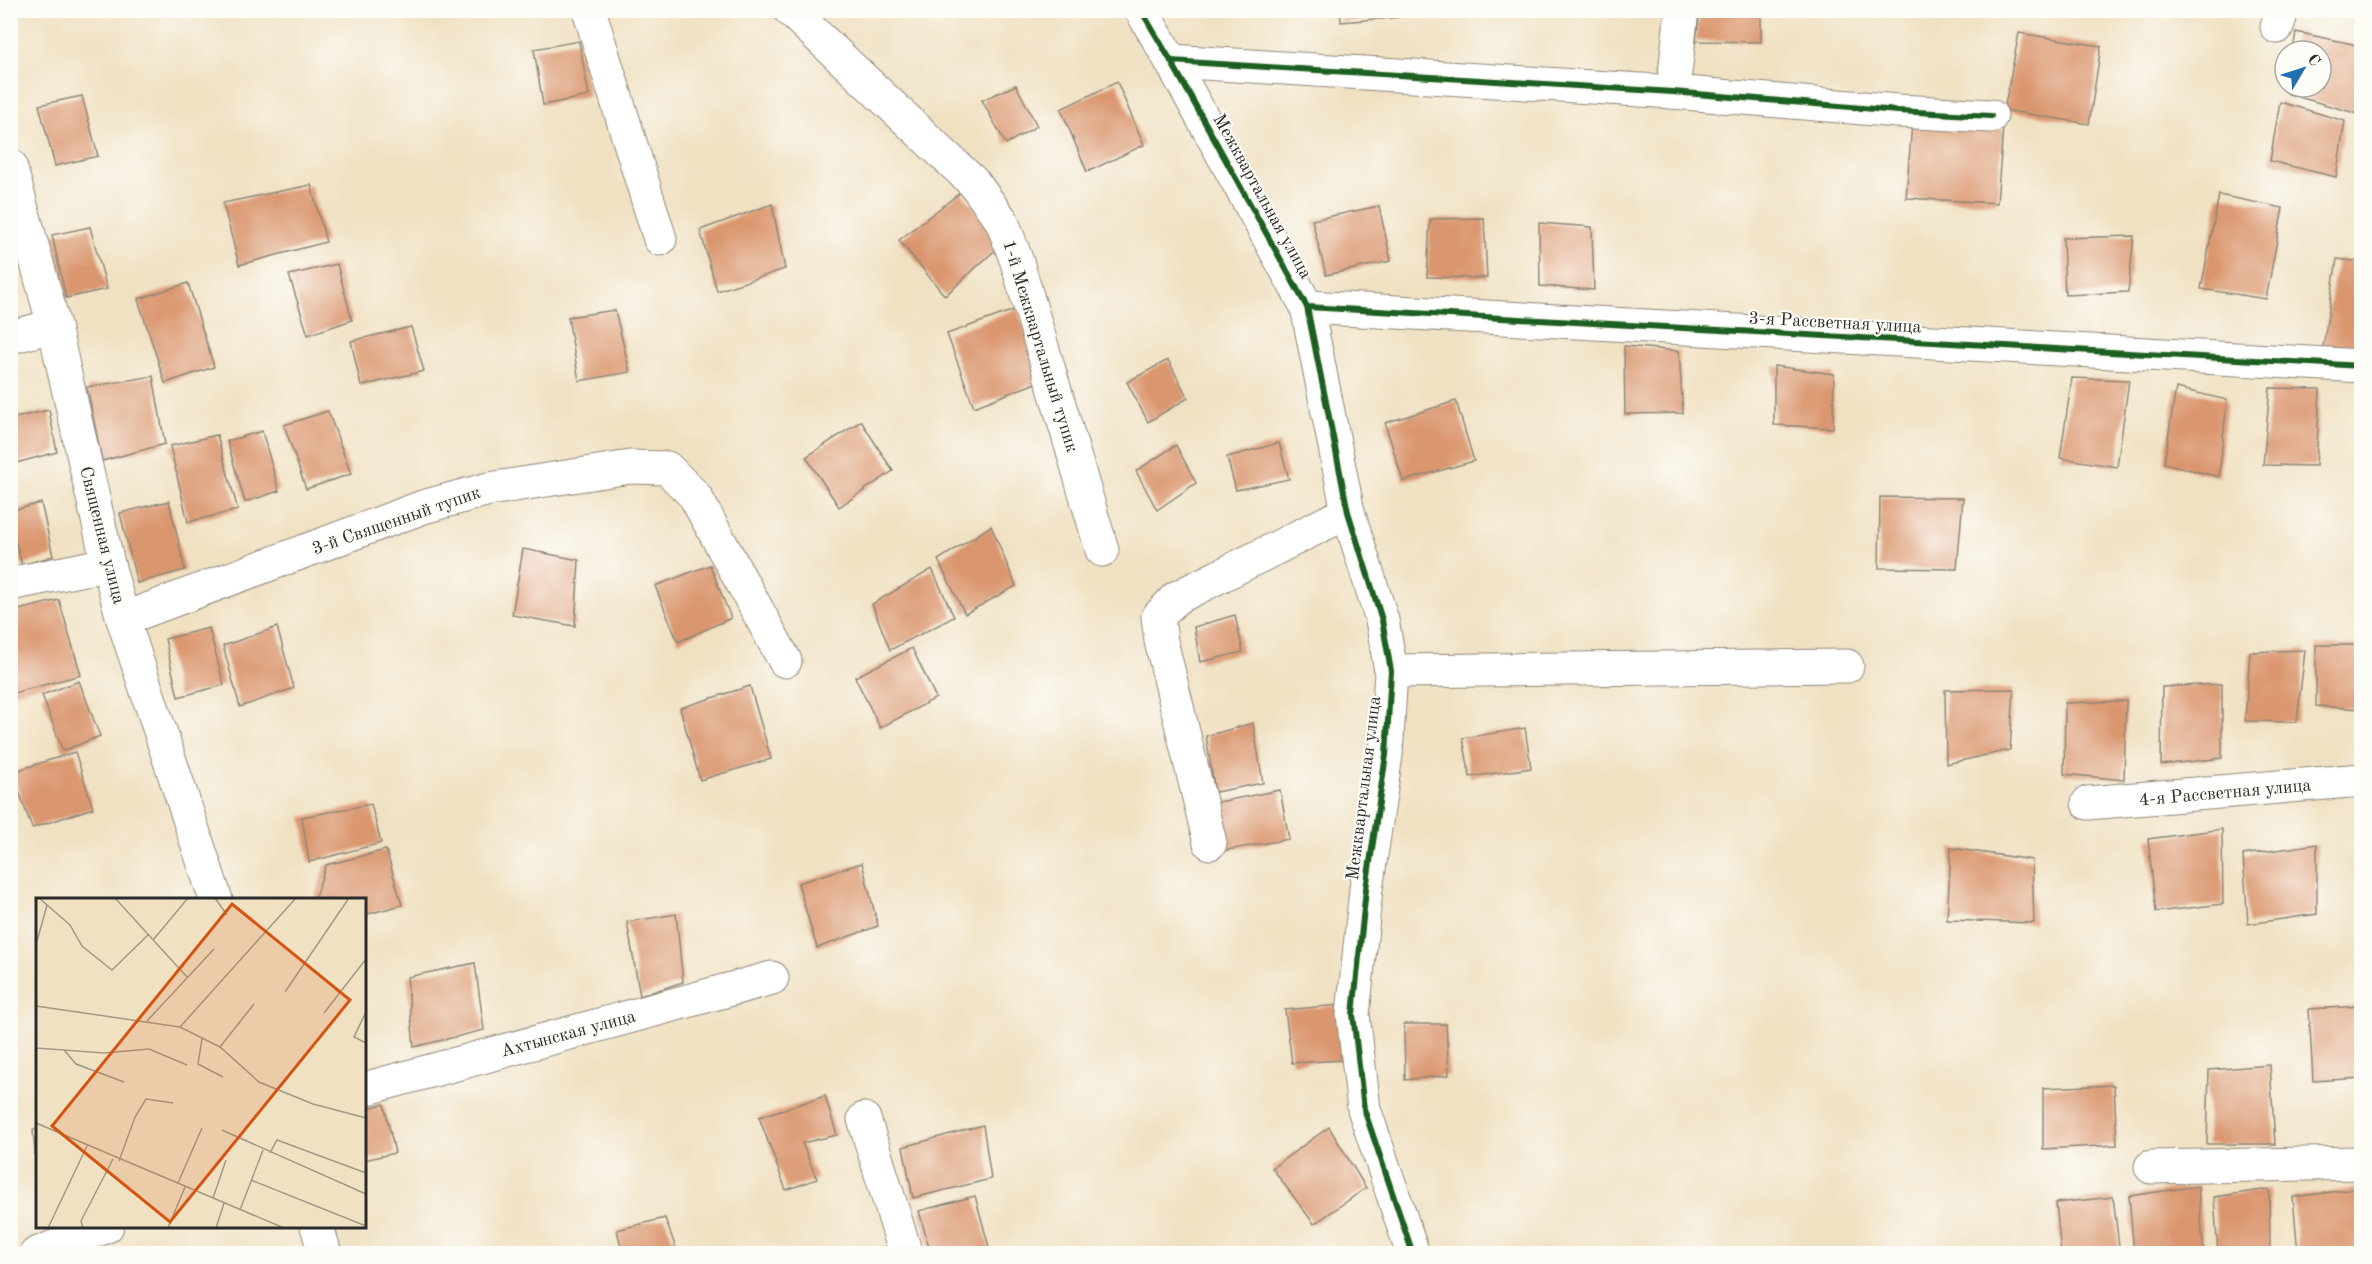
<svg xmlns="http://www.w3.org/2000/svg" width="2372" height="1264" viewBox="0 0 2372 1264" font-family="'Old Standard TT',serif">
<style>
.building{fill:#da966e}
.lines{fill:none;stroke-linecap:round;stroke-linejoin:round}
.street-casing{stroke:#8e8677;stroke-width:35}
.street{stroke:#fff;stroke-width:33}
.cycleway-casing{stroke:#fdfcf7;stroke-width:10}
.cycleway{stroke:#1b5e20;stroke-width:6}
.labels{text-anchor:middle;stroke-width:4.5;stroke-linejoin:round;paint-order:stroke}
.street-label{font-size:18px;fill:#2b2b2b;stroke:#fdfcf7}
.inset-road{fill:none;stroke:#a19886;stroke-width:1.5}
.view{fill:#d5540f;fill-opacity:0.15;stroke:#d5540f;stroke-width:3}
.inset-edge{fill:none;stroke:#2b2b2b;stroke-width:3}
</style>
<rect width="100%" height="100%" fill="#fdfcf7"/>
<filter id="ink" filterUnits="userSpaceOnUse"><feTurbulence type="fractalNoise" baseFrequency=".0167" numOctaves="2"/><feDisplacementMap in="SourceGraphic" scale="12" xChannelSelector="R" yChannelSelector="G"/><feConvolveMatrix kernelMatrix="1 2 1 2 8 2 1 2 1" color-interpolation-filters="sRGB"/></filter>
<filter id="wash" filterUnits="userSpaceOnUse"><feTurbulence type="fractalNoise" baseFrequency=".008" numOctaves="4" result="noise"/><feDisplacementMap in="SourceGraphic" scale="24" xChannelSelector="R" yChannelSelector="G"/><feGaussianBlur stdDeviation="1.35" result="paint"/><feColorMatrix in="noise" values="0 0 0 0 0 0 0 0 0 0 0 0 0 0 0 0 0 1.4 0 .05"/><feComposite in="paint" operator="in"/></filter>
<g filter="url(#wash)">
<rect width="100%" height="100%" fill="#f0e1c3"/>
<g id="blocks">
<!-- building -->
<g class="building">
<polygon points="1340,10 1399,10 1400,17 1341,22"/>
<polygon points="1700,10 1761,10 1761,42 1696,41"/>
<polygon points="2296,32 2362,46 2362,115 2288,94 2289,87 2321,87 2321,51 2293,51"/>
<polygon points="2019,33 2101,46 2089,124 2004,110"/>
<polygon points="579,41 589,96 543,105 534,49"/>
<polygon points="1117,82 1144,145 1087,172 1061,109"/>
<polygon points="1016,85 1037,126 1006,144 982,100"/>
<polygon points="82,96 98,156 55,166 39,105"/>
<polygon points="2280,102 2345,121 2336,177 2270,161"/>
<polygon points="1912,123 2003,128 1997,203 1906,198"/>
<polygon points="311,185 326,242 239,265 223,203"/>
<polygon points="961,192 1004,242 945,296 899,240"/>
<polygon points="2219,195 2283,208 2266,299 2201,289"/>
<polygon points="772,204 785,269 717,291 700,230"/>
<polygon points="1379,206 1391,261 1326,275 1312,220"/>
<polygon points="1484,218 1487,278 1427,277 1430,219"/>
<polygon points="1539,223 1592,227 1594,290 1540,286"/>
<polygon points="90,227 107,289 66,298 52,235"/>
<polygon points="2134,236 2128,292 2065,295 2063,238"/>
<polygon points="2337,259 2362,262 2362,355 2322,353"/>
<polygon points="337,264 352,320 308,335 289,275"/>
<polygon points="188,283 214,367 165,383 138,299"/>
<polygon points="1017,309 1046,379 974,407 947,334"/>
<polygon points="615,310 630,372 579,381 568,317"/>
<polygon points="411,327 424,371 361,386 351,341"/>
<polygon points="1624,346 1679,351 1683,413 1625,414"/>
<polygon points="1168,360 1188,398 1148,422 1127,382"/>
<polygon points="1774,366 1834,374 1833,428 1774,425"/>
<polygon points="153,376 165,444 102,461 87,387"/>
<polygon points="2072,378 2129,380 2117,467 2060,458"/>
<polygon points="2176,388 2227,400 2219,477 2164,463"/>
<polygon points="2270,388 2320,389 2316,466 2263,465"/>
<polygon points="1456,401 1474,461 1403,481 1385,423"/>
<polygon points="49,410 57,452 16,463 10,439 10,419"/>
<polygon points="328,411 351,474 306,489 284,425"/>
<polygon points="861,421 893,471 839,507 806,457"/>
<polygon points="262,431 279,491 245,502 227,441"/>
<polygon points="217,435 238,510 188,522 170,446"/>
<polygon points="1279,443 1289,479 1236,490 1227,457"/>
<polygon points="1176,445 1196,483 1157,510 1136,471"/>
<polygon points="1880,497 1963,498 1957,569 1879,568"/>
<polygon points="169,501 185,570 137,583 120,513"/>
<polygon points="41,503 53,556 22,565 10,523 10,511"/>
<polygon points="991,526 1016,586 965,614 938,560"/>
<polygon points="523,549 579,560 575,626 512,615"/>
<polygon points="710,565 731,618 678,642 655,586"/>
<polygon points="932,569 954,617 890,650 872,604"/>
<polygon points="59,600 81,675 10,694 10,612"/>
<polygon points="1235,615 1243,652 1200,662 1194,627"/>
<polygon points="277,627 294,688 240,707 223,646"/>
<polygon points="209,628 224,685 178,697 165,639"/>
<polygon points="2316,645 2362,645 2362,709 2316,706"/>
<polygon points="912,648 936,698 880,728 855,677"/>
<polygon points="2305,650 2297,722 2245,721 2250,652"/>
<polygon points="79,681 100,736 63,751 42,695"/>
<polygon points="2222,684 2222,758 2161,765 2162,687"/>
<polygon points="750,686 771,759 700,780 680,708"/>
<polygon points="2014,689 2010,750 1946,764 1945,690"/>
<polygon points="2126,701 2124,780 2064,774 2065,703"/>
<polygon points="1253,723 1263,783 1215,792 1206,736"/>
<polygon points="1525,728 1531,768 1470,777 1463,738"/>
<polygon points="75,752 93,808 32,828 12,772"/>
<polygon points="1280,790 1289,839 1222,851 1213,803"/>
<polygon points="371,804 381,843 309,862 302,817"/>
<polygon points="2222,829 2223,904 2156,912 2148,839"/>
<polygon points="2317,844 2317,914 2248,924 2243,855"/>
<polygon points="1951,848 2032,860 2034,923 1947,920"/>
<polygon points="386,850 402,905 364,915 364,900 314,900 326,865"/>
<polygon points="862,863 878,926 817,948 798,883"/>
<polygon points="676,914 683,982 640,996 627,922"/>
<polygon points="475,963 484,1030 414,1047 407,977"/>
<polygon points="1340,1005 1343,1060 1292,1063 1285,1010"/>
<polygon points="2362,1006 2362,1078 2313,1081 2309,1009"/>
<polygon points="1404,1024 1446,1024 1449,1075 1405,1080"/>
<polygon points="2270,1065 2275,1144 2207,1144 2209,1070"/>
<polygon points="2114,1085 2117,1145 2043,1149 2043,1088"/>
<polygon points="825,1096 837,1135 802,1143 817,1179 786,1190 759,1117"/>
<polygon points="384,1104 395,1153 364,1160 364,1109"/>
<polygon points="983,1125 991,1179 913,1198 903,1147"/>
<polygon points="1329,1127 1366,1188 1314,1224 1272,1168"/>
<polygon points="38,1129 38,1163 36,1163 33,1130"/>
<polygon points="2198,1186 2204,1254 2134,1254 2129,1196"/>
<polygon points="2362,1188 2362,1254 2298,1254 2293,1197"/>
<polygon points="2269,1189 2270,1254 2218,1254 2214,1197"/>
<polygon points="975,1196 991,1254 931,1254 919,1211"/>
<polygon points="2113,1197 2120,1254 2061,1254 2056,1203"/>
<polygon points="665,1218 678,1254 623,1254 617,1230"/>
</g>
</g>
</g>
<g filter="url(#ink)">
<use href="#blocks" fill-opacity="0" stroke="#8e8677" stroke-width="1.5"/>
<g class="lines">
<!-- street casing -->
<g class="street-casing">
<g id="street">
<polyline points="589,10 660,239"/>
<polyline points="790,10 974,183 1002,221 1017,262 1102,550"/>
<polyline points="1141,10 1171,61 1307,307 1348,512 1382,620 1391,671 1386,755 1366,889 1353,1014 1364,1109 1413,1254"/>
<polyline points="2277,27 2282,10"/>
<polyline points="1171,61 1673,92 1898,111 1991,116"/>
<polyline points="1673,92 1682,10"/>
<polyline points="10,165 54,326 108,564 123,619 216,900"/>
<polyline points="1307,307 2362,366"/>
<polyline points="10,337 54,326"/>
<polyline points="10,584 108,564"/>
<polyline points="123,619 423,507 489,489 630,467 667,468 695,496 785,661"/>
<polyline points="1391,671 1847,666"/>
<polyline points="2088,803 2362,780"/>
<polyline points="1210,843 1161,641 1158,617 1176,598 1348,512"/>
<polyline points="364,1089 772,978"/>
<polyline points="864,1119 906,1254"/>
<polyline points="2151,1167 2362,1163"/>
<polyline points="317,1226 325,1254"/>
<polyline points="36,1254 107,1226"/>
</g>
</g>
<!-- street -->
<use href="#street" class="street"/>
<!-- cycleway casing -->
<g class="cycleway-casing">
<g id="cycleway">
<polyline points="1141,10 1171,61 1307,307 1348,512 1382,620 1391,671 1386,755 1366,889 1353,1014 1364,1109 1413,1254"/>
<polyline points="1171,61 1673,92 1898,111 1991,116"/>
<polyline points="1307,307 2362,366"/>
</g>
</g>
<!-- cycleway -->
<use href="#cycleway" class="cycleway"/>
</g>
</g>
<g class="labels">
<!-- street labels -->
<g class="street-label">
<text transform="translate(1263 196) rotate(61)" y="6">Межквартальная улица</text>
<text transform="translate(1835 322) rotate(3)" y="6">3-я Рассветная улица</text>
<text transform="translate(1041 346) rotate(73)" y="6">1-й Межквартальный тупик</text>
<text transform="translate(396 520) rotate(-19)" y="6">3-й Священный тупик</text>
<text transform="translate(103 535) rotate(76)" y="6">Священная улица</text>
<text transform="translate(1363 788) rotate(-83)" y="6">Межквартальная улица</text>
<text transform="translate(2225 792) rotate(-5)" y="6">4-я Рассветная улица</text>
<text transform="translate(568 1033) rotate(-15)" y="6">Ахтынская улица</text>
</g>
</g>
<!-- overview -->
<g transform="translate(36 898)">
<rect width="330" height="330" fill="#f0e1c3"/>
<path class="inset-road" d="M3,0L34,27L46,48L76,72L112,37M79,0L151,79M179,0L191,17M117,42L152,0M1,43L11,7M249,94L313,0M0,108L144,129L184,149L223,184L277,206L330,220M330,114L318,139L330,145M288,115L330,61M111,123L178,51M144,129L260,0M166,141L162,166L187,179M184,149L218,106M0,150L68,155L113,151L151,167M28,152L40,166L88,184M0,225L248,330M186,232L330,296M234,255L241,242L330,275M83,263L99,219L110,201L137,205M215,282L330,328M142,285L166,230M177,300L190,262M204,312L227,252M12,330L51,248M47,330L45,323L77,261M132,330L149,289M180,330L188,305"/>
<path class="view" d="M196,6L314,102L134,324L16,228Z"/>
<rect width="330" height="330" class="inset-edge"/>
</g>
<!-- margin -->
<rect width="2372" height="1264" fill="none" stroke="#fdfcf7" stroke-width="36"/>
<!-- north arrow -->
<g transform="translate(2303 69) rotate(51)"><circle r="28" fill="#fdfcf7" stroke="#a9a8a5" stroke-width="1.5"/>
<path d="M0-4.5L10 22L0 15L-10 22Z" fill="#1f6fb2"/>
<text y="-9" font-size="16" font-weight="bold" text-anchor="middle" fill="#2b2b2b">С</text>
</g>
</svg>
